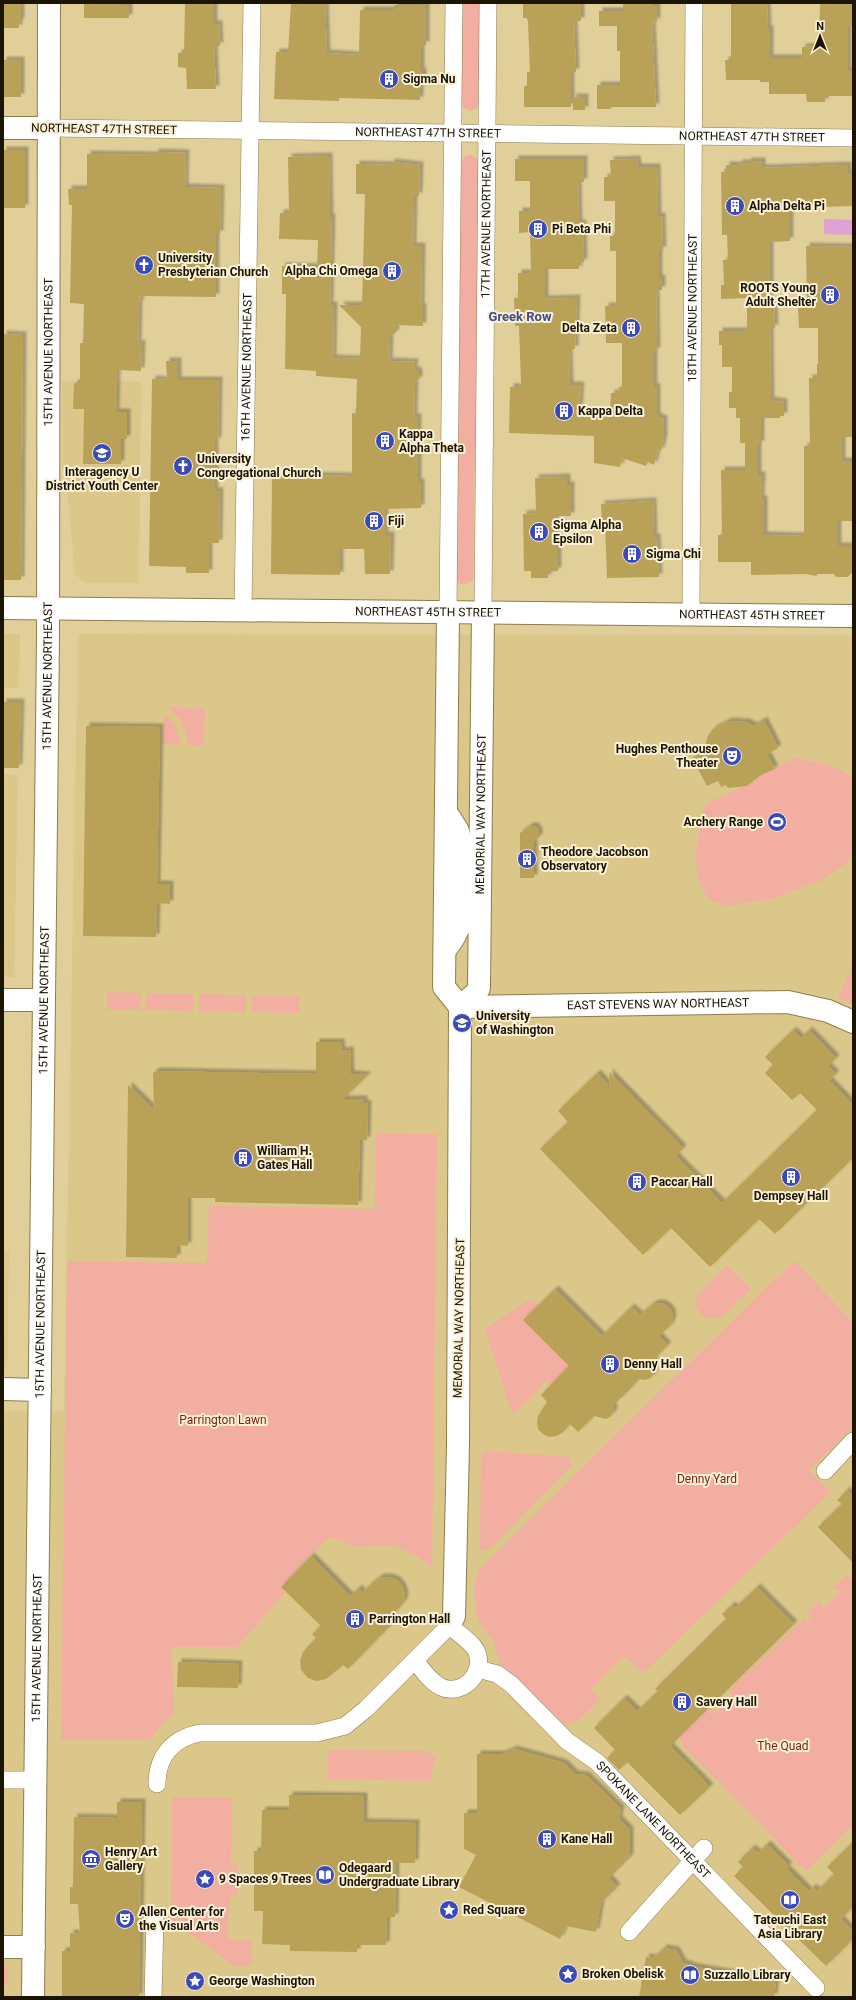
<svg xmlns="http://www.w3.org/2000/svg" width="856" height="2000" viewBox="0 0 856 2000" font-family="Roboto,sans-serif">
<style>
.built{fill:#dbc78a}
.green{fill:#f2aea0}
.water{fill:#dea2d5}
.building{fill:#baa158;filter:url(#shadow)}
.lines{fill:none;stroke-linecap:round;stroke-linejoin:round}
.street-casing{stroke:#8d7d4a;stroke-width:18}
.secondary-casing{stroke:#8d7d4a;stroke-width:24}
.street{stroke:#fff;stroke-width:17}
.secondary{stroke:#fff;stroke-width:22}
.labels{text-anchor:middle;stroke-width:4;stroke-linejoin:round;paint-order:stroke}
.poi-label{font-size:12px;font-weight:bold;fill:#1b1402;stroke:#faf1d6;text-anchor:start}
.street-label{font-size:12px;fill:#1b1402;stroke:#faf1d6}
.park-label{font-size:12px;fill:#7e2315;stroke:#faf1d6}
.neighbourhood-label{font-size:13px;font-weight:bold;fill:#3e4c88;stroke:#faf1d6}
</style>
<defs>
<filter id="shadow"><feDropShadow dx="3.5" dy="-3.5" stdDeviation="1" flood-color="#0004"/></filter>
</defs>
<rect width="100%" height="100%" fill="#e1cf9a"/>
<!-- built -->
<g class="built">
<polygon points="62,381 141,382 139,583 85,583 75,574 65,468 62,468"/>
<polygon points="3,634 20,634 19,688 3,688"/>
<polygon points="78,634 853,635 853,1997 3,1997 3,1411 64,1411"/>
<polygon points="3,774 18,775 14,977 3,977"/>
<polygon points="3,1251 9,1251 7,1367 3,1367"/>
</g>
<!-- green -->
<g class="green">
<path d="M462,3H481L480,104C475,113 466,113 461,104Z"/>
<path d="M471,155L476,158L479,163L473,579C468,585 462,586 456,581L460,163L465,156Z"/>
<path d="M167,707L205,709L204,745H188C186,728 181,717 167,707Z"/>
<path d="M164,715C176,722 178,731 180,745L163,744Z"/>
<path d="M795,758C815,762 838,764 853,779V854L846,863L822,880L776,898L727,906L709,900L698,878L695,856L705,804L742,787L752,784L761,775Z"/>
<polygon points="853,966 853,1005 838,998"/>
<polygon points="107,992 141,993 140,1010 107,1010"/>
<polygon points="147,993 194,994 193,1011 146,1010"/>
<polygon points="199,994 246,995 246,1012 199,1011"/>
<polygon points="252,995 299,996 299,1013 252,1012"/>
<polygon points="376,1133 437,1134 432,1569 419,1557 393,1545 356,1547 329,1537 281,1586 285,1593 237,1647 172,1647 174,1714 158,1728 150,1740 61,1740 67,1261 207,1263 209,1206 375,1209"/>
<path d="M794,1261L853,1322V1427L809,1470L831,1492L643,1673L624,1656L591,1689L600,1699C588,1710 576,1730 558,1723L499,1662L494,1641L480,1624L477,1615L474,1591L478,1571L596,1454Z"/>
<path d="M727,1265L751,1289L741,1300L739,1298L735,1301L737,1303C726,1314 719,1322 702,1316L695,1304L697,1296Z"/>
<polygon points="531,1299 539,1305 569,1366 553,1383 545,1382 522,1406 512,1414 486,1332 486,1328"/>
<polygon points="484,1451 569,1457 572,1465 489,1550 480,1549 481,1456"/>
<polygon points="847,1575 851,1580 853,1578 853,1829 851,1827 806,1871 683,1746 684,1744 674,1734 686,1722 691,1727 711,1708 716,1713 733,1696 729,1691 804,1618 808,1622 812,1619 807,1613 820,1601 823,1608 841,1590 833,1588"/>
<path d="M330,1750L424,1751L430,1753V1755H435C435,1765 431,1772 431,1781L328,1779V1753Z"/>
<polygon points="172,1797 232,1797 231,1865 238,1865 237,1895 230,1895 227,1940 252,1940 252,1966 235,1966 171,1920"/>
<path d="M3,1962C10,1970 10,1980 3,1989Z"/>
</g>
<!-- water -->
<polygon class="water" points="824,219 853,220 853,235 824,234"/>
<!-- building -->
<g class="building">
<polygon points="3,3 21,3 21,22 19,22 19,28 3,28"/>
<polygon points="84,3 121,3 121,5 129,5 129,18 84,18"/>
<polygon points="185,3 214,3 214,24 219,24 220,46 214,46 216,89 187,89 186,68 178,67 178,53 184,53"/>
<polygon points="291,3 325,3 327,53 357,55 359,54 360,10 394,10 394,5 426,5 426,45 421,45 421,71 423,71 423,88 420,88 420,100 339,98 339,101 274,99 276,52 288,52"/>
<polygon points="523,3 581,3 581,21 574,21 576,72 571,72 571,107 524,107 524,86 527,86 527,72 530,72 528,22 527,18 523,18"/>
<polygon points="623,3 653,3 653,6 657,6 657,22 652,21 656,107 611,107 611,109 597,109 597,85 620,85 620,51 617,51 617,26 599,26 599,11 623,11"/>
<polygon points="731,3 767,3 768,29 770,29 770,58 802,58 802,47 819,46 820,3 853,3 853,25 848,26 848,71 853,71 853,96 825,96 825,102 807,102 806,94 769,94 769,82 760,82 760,80 726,80 725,60 731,60"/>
<rect x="3" y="60" width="18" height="37"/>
<rect x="573" y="97" width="12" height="13"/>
<rect x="3" y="150" width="22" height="58"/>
<polygon points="155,152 186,153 185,187 221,188 220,234 216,234 216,297 140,296 141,303 139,303 138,344 142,343 141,371 117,370 116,412 127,412 127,439 121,439 121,464 83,464 84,409 73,409 74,383 80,383 80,343 83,343 84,304 70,303 72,205 69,205 68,189 87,189 87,154 155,155"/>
<polygon points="329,156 330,217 332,217 330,305 334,305 333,358 360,359 361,327 339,305 362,305 365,194 356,194 356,164 391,165 391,162 420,165 419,196 414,196 413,246 422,246 421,307 423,307 423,326 396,325 396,332 390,337 389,361 415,362 414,369 419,372 419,379 415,382 414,417 418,417 418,482 421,482 421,508 385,509 385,535 391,535 390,574 365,574 364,549 340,549 340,575 271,574 272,475 352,476 352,413 356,414 357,379 316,376 316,371 285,369 286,294 282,294 282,266 317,267 318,240 279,239 280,213 289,213 288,157"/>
<polygon points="515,159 584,159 584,182 578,182 579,223 583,223 584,262 579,263 579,269 545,269 545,299 577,298 575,349 569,349 570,385 581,385 579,414 610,414 611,393 618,393 619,387 622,387 622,343 606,343 605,306 616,306 616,251 610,251 610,236 615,236 615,201 604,201 604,177 611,177 610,160 637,159 638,167 657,167 658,216 662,216 663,250 659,250 659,278 662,278 662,290 656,290 657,351 654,351 654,387 657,387 657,414 658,417 664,419 664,438 661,451 658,450 654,465 648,462 646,466 622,458 620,467 594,463 594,436 509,433 510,387 519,387 521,384 519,326 515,326 514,298 518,298 518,273 531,273 530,232 519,233 519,211 530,211 530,181 515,181"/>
<polygon points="748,161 762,161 762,168 848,165 848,173 853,173 853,206 790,208 790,241 770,242 770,304 774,304 775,328 770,328 771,400 784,402 784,416 780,416 780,418 761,418 761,444 758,444 758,475 762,475 761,499 764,499 764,535 804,536 804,446 810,446 809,378 817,378 817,364 818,364 818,328 799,328 798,307 807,307 806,246 853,247 853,437 842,437 842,461 853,461 853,521 838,521 838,546 852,546 852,572 848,577 836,577 834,574 818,574 816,576 806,574 751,575 751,562 718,562 718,535 722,535 721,470 745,470 745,443 740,443 740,418 736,418 736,408 729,408 729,392 732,392 732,367 722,367 722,345 719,345 719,331 747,331 747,298 721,299 721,285 724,285 723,260 728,260 727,235 722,235 721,172 726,172 726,165 739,165 739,163 748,163"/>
<polygon points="3,334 23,335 21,580 3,580"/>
<polygon points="166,361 178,361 178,380 219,380 218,441 215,441 215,491 220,491 219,543 209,543 209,573 186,573 186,567 149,566 152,379 167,380"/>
<polygon points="567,477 567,485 571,485 571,516 555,516 556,548 558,548 558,571 548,572 548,578 531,578 531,571 524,571 523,514 536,513 535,478"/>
<polygon points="653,501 654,537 657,537 659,577 607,578 605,524 602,524 601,504"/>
<polygon points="3,702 21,702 19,768 3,768"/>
<polygon points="764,720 778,748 767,754 775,769 761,775 747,786 728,788 726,785 721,787 718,781 707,786 692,758 703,752 708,736 713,729 729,721 746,722 754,726"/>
<polygon points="86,726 160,727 157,884 170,884 170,904 157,903 156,937 83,936"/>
<polygon points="530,826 535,826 539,831 539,837 534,841 534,878 520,878 520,833"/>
<polygon points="793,1030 801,1038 809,1030 836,1058 828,1066 836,1074 829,1080 853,1105 853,1158 775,1234 759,1219 710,1267 671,1228 643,1255 540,1149 568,1122 558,1111 597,1073 610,1087 609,1072 683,1148 676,1156 722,1203 817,1110 800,1093 792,1100 765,1073 773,1065 765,1057"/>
<polygon points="316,1042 341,1042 342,1051 350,1050 351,1074 368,1075 343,1099 364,1099 364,1103 368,1104 367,1140 360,1140 358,1205 215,1202 215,1198 188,1198 188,1246 177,1245 177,1258 126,1257 128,1085 154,1110 153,1073 157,1071 316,1074"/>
<polygon points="555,1289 602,1336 631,1307 640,1315 649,1307 655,1303 662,1303 668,1307 672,1312 673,1319 670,1326 659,1336 668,1345 654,1359 654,1373 651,1378 645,1380 639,1379 625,1394 613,1405 614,1411 611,1416 606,1419 594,1416 578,1432 570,1424 562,1433 556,1436 549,1437 543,1434 538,1429 537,1422 538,1416 547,1402 541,1395 569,1366 523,1320"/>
<polygon points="847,1490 851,1495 853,1493 853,1563 818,1527 842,1504 837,1500"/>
<polygon points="311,1556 350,1596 359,1588 362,1593 373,1582 381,1577 389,1577 397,1580 402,1586 405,1594 404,1602 388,1620 392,1624 348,1669 343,1665 326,1679 317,1681 308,1678 301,1670 300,1661 303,1652 316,1638 312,1634 321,1626 281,1587"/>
<polygon points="757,1587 794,1624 670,1746 710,1787 680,1815 627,1762 619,1770 607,1758 615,1750 594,1728 624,1698 637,1711 658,1691 655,1689 726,1619 722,1614 732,1605 735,1608"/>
<polygon points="178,1662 239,1664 238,1688 177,1687"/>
<polygon points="514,1749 564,1763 575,1774 586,1775 621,1809 619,1819 630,1830 630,1857 609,1878 617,1887 601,1903 596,1932 566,1926 560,1939 459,1887 476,1855 464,1849 464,1813 477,1813 477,1754 502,1754"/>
<polygon points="289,1795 364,1796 364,1822 416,1823 415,1863 396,1863 395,1917 387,1917 386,1945 357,1945 357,1952 290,1951 290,1945 262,1944 263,1911 254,1911 254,1851 261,1851 262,1810 289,1810"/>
<polygon points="117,1802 142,1802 139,1997 62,1997 62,1951 70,1951 70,1933 80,1934 78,1904 70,1904 70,1887 73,1887 74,1817 117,1818"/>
<polygon points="853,1842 853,1907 841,1919 853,1932 853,1939 826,1966 734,1876 743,1867 738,1862 752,1848 758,1853 767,1844 789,1866 786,1868 809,1891 813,1887 817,1891 834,1874 827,1867"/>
<polygon points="664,1948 676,1950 683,1963 691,1965 691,1966 776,1981 774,1997 639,1997 646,1957 653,1958"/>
</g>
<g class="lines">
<!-- street casing -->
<g class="street-casing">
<g id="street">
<path id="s1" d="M49,128L853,138"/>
<path id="s2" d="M243,611L252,3"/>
<polyline points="448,613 454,3"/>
<path id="s3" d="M483,613L488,3"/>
<path id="s4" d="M691,613L694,3"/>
<polyline points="825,1471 853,1441"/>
<path id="s5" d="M478,1669L497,1674L511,1684L567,1741L597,1762L816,1988"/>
<polyline points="3,1780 36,1780"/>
<path d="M157,1784C157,1756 173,1738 200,1733H317L345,1726L366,1709L449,1626C457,1632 466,1638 473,1646C490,1667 465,1698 441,1687C430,1681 422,1670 415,1660"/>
<polyline points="629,1932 704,1848"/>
<polyline points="153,1997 155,1920"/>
</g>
</g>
<!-- secondary casing -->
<g class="secondary-casing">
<g id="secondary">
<polyline points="3,128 49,128"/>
<path id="s6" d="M3,608L853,616"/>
<polyline points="448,613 444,987 460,1007 458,1446 454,1616 449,1626"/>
<polyline points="445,950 453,939 463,919 462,850 458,831 450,818"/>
<polyline points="3,1000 44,1000"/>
<path id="s7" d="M460,1007L476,993L479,988L483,613"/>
<path id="s8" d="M460,1007L788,1002L828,1011L853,1022"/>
<polyline points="3,1389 40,1390"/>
<polyline points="3,1947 34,1947"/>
<path id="s9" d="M33,1997L48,637L49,3"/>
</g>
</g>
<!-- street -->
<use href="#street" class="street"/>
<!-- secondary -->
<use href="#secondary" class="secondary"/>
</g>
<!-- icons -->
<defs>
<g id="building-disc" transform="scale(1)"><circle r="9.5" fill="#3a4abd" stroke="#faf1d6"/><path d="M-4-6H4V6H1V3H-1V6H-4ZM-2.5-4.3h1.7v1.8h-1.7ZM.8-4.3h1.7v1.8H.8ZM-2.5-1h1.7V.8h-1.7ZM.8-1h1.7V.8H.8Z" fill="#fff"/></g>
<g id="church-disc" transform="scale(1)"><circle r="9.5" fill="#3a4abd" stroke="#faf1d6"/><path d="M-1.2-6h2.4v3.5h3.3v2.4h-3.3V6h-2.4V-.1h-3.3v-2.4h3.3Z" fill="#fff"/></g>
<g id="school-disc" transform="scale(1)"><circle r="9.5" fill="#3a4abd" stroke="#faf1d6"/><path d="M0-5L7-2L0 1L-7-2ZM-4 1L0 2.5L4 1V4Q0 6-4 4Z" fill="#fff"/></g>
<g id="theatre-disc" transform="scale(1)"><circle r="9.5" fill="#3a4abd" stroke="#faf1d6"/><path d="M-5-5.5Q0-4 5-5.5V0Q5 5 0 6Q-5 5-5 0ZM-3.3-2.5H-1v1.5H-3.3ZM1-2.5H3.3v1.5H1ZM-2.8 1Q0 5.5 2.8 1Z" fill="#fff"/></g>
<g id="stadium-disc" transform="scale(1)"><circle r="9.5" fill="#3a4abd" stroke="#faf1d6"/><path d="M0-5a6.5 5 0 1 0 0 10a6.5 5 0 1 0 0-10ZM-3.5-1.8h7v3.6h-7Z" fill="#fff"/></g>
<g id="university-disc" transform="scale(1)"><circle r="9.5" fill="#3a4abd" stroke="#faf1d6"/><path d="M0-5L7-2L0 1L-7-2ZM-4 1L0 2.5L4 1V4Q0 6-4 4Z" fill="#fff"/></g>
<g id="museum-disc" transform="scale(1)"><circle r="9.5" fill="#3a4abd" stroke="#faf1d6"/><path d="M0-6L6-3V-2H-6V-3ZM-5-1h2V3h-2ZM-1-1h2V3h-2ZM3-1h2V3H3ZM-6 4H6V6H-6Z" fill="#fff"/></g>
<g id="library-disc" transform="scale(1)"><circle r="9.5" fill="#3a4abd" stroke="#faf1d6"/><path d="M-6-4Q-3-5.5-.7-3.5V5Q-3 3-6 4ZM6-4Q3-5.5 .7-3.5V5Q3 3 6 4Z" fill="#fff"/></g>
<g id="sight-disc" transform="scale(1)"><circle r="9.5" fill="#3a4abd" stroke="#faf1d6"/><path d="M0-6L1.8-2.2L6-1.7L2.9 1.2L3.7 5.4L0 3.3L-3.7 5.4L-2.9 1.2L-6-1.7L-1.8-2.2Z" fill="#fff"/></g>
</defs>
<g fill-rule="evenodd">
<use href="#building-disc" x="389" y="79"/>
<use href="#building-disc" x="735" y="206"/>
<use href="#building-disc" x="538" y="229"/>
<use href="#church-disc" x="144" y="265"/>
<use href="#building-disc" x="392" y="271"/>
<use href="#building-disc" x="830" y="295"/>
<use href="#building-disc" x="631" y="328"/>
<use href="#building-disc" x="564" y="411"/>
<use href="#building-disc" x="385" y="441"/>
<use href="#school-disc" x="102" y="453"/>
<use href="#church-disc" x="183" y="466"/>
<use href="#building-disc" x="374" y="521"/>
<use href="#building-disc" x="539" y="532"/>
<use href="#building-disc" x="632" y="554"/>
<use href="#theatre-disc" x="732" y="756"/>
<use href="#stadium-disc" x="777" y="822"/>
<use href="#building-disc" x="527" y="859"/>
<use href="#university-disc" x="462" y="1023"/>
<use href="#building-disc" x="243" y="1158"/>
<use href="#building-disc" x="791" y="1177"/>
<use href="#building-disc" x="637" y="1182"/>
<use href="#building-disc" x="610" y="1364"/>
<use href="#building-disc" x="355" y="1619"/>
<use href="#building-disc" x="682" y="1702"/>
<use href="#building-disc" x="547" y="1839"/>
<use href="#museum-disc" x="91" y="1859"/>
<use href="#library-disc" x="325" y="1875"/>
<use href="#sight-disc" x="205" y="1879"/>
<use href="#library-disc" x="790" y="1900"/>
<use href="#sight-disc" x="449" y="1910"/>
<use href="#theatre-disc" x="125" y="1919"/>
<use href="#sight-disc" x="568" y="1974"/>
<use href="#library-disc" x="690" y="1975"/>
<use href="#sight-disc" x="195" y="1981"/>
</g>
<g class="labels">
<!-- poi labels -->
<g class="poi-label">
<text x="403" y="83">Sigma Nu</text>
<text x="749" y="210">Alpha Delta Pi</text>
<text x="552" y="233">Pi Beta Phi</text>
<text x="158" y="262">University<tspan x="158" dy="14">Presbyterian Church</tspan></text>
<text x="378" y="275" text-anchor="end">Alpha Chi Omega</text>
<text x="816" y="292" text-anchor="end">ROOTS Young<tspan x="816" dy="14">Adult Shelter</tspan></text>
<text x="617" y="332" text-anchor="end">Delta Zeta</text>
<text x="578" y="415">Kappa Delta</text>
<text x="399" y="438">Kappa<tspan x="399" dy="14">Alpha Theta</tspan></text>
<text x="197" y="463">University<tspan x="197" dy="14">Congregational Church</tspan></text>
<text x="102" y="476" text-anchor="middle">Interagency U<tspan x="102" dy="14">District Youth Center</tspan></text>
<text x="388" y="525">Fiji</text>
<text x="553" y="529">Sigma Alpha<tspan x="553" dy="14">Epsilon</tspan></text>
<text x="646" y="558">Sigma Chi</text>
<text x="718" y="753" text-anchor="end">Hughes Penthouse<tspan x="718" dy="14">Theater</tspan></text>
<text x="763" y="826" text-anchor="end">Archery Range</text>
<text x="541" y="856">Theodore Jacobson<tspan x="541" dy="14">Observatory</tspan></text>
<text x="476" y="1020">University<tspan x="476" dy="14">of Washington</tspan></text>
<text x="257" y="1155">William H.<tspan x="257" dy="14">Gates Hall</tspan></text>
<text x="651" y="1186">Paccar Hall</text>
<text x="791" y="1200" text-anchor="middle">Dempsey Hall</text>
<text x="624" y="1368">Denny Hall</text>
<text x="369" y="1623">Parrington Hall</text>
<text x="696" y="1706">Savery Hall</text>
<text x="561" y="1843">Kane Hall</text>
<text x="105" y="1856">Henry Art<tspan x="105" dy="14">Gallery</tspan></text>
<text x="339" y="1872">Odegaard<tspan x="339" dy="14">Undergraduate Library</tspan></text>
<text x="219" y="1883">9 Spaces 9 Trees</text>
<text x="463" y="1914">Red Square</text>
<text x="139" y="1916">Allen Center for<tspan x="139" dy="14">the Visual Arts</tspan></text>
<text x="790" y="1924" text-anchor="middle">Tateuchi East<tspan x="790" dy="14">Asia Library</tspan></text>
<text x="582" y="1978">Broken Obelisk</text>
<text x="704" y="1979">Suzzallo Library</text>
<text x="209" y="1985">George Washington</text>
</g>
<!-- street labels -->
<g class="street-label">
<text transform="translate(104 129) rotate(1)" y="4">NORTHEAST 47TH STREET</text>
<text dy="4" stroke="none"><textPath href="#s1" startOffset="379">NORTHEAST 47TH STREET</textPath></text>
<text dy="4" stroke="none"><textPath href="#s1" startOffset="703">NORTHEAST 47TH STREET</textPath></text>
<text dy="4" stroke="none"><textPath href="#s3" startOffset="389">17TH AVENUE NORTHEAST</textPath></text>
<text dy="4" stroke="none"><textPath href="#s4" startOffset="305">18TH AVENUE NORTHEAST</textPath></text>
<text dy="4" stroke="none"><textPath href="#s9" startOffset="1645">15TH AVENUE NORTHEAST</textPath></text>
<text dy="4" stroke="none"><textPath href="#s2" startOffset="244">16TH AVENUE NORTHEAST</textPath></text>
<text dy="4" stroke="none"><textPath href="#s6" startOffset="425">NORTHEAST 45TH STREET</textPath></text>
<text dy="4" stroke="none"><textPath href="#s6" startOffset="749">NORTHEAST 45TH STREET</textPath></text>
<text dy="4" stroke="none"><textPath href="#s9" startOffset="1321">15TH AVENUE NORTHEAST</textPath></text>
<text dy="4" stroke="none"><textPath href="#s7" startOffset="201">MEMORIAL WAY NORTHEAST</textPath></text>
<text dy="4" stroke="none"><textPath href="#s9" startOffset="997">15TH AVENUE NORTHEAST</textPath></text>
<text dy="4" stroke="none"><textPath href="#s8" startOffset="198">EAST STEVENS WAY NORTHEAST</textPath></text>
<text transform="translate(459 1318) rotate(-89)" y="4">MEMORIAL WAY NORTHEAST</text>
<text dy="4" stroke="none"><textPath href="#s9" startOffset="673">15TH AVENUE NORTHEAST</textPath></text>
<text dy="4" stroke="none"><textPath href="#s9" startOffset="349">15TH AVENUE NORTHEAST</textPath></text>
<text dy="4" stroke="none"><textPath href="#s5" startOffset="234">SPOKANE LANE NORTHEAST</textPath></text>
</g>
<!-- park labels -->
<g class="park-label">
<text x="223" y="1424">Parrington Lawn</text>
<text x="707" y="1483">Denny Yard</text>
<text x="783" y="1750">The Quad</text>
</g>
<!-- neighbourhood labels -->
<g class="neighbourhood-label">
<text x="520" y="321">Greek Row</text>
</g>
</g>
<!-- border -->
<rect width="856" height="2000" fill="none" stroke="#1b1402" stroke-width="8"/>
<!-- north arrow -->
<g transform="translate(820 36)" stroke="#faf1d6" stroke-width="3" paint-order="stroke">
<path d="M0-3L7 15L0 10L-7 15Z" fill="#1b1402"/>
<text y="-6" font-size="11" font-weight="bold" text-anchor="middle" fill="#1b1402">N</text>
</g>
</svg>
